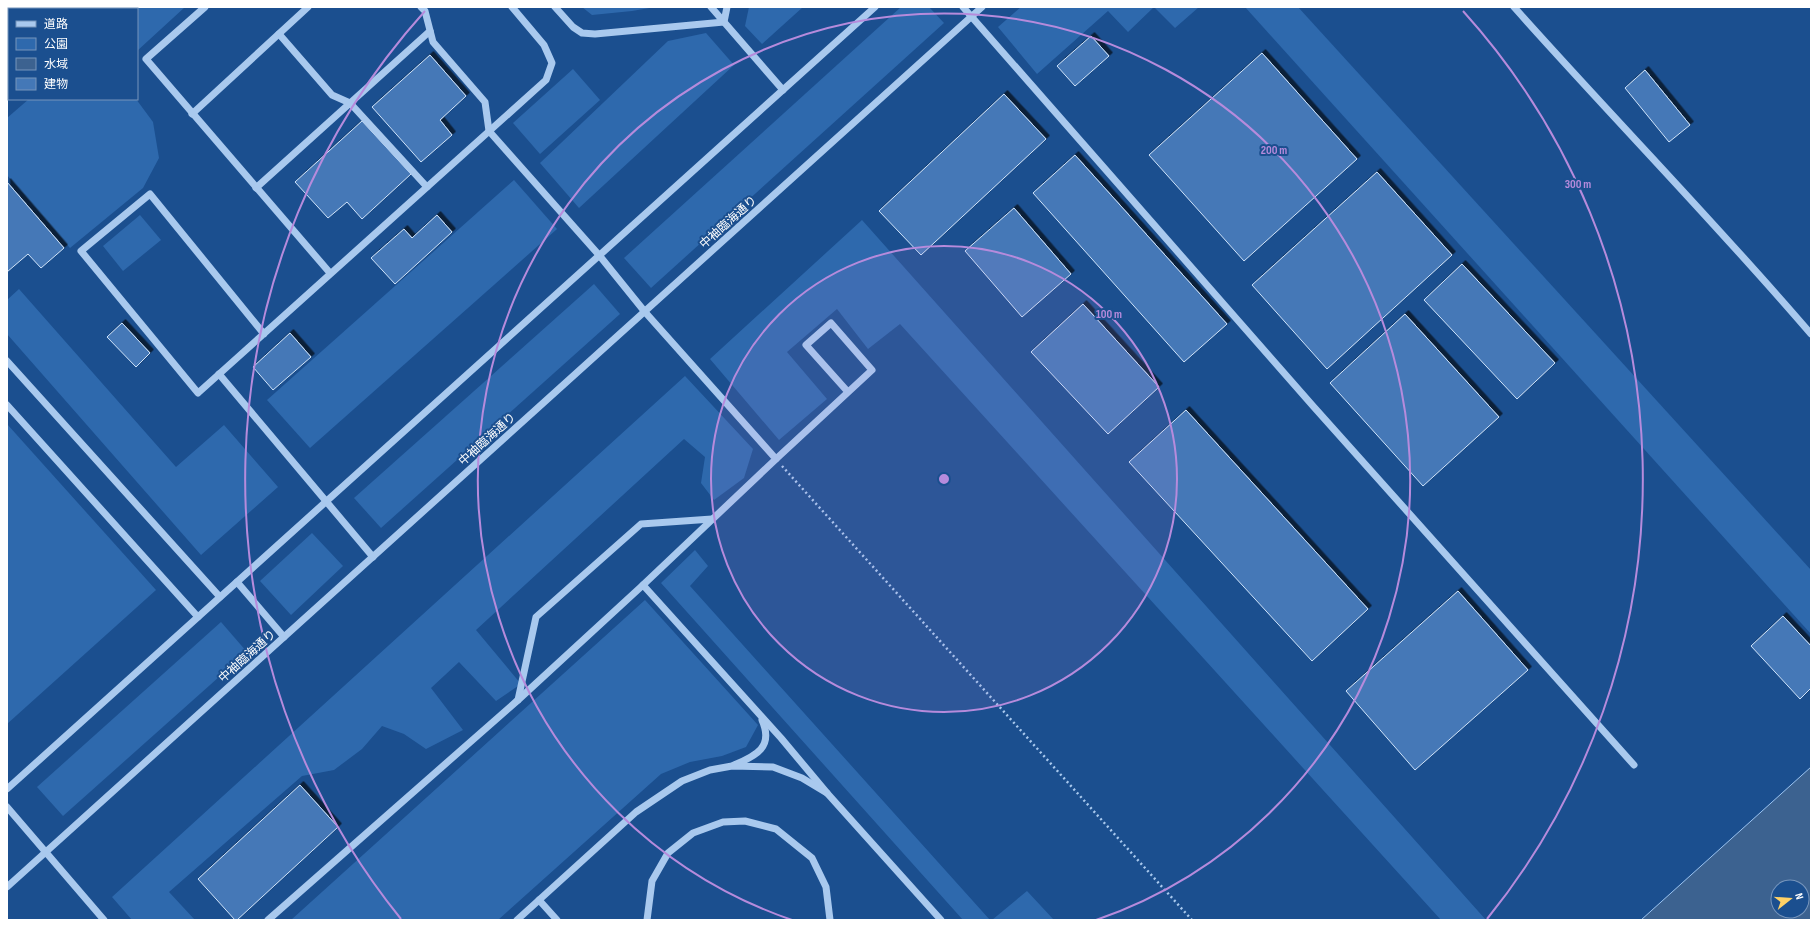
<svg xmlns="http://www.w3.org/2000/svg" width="1818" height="927" viewBox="0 0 1818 927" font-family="'Sofia Sans Condensed','Noto Sans JP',sans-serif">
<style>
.green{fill:#2e69ad}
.water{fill:#3c6290;stroke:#9cc4f0;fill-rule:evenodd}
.building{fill:#4478b7;stroke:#cfe3fa;filter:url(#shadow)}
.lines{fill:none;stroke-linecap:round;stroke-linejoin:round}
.path{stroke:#a9c9ee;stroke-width:2.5;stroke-dasharray:2 3;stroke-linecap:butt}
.minor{stroke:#a9c9ee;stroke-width:7}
.ring{fill:none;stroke:#b68bdc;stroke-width:2}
.labels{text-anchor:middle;stroke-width:4;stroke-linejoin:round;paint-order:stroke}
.street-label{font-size:12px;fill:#fff;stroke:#1b4f8f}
.centre{fill:#b68bdc;stroke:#1b4f8f;stroke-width:2}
.ring-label{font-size:12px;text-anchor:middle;font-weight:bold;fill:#b68bdc;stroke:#1b4f8f;stroke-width:4;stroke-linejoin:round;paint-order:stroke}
</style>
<defs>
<filter id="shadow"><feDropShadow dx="3.5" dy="-3.5" stdDeviation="0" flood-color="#0009"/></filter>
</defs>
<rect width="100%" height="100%" fill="#1b4f8f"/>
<!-- green -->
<g class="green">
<polygon points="132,7 185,7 137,51 137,9 129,9"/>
<polygon points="582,7 655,7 632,11 592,15"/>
<polygon points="749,7 803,7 762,44 745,26"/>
<polygon points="901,7 929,7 944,23 651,288 624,258"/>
<polygon points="1021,7 1199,7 1175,28 1154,7 1128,32 1108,11 1037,74 998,27"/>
<polygon points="1245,7 1298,7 1811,570 1811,634"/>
<polygon points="706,33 734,65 579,208 540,163 668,41"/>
<polygon points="573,69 600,100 540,154 513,123"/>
<polygon points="29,99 136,99 153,122 159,158 143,188 70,248 7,175 7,118"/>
<polygon points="514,180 557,229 310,448 267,400"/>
<polygon points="140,215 161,240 123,271 103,246"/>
<polygon points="862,220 1486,920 1441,920 900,324 868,349 837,309 787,352 827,399 779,440 710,359"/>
<polygon points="594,284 620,314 381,528 354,498"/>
<polygon points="19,289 176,467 224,425 278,487 201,555 7,334 7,300"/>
<polygon points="685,376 753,449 744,478 714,500 701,483 705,457 684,439 476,630 521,684 496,701 459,662 431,688 463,730 426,749 404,734 382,726 362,749 334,770 302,776 169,892 195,920 132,920 112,897"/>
<polygon points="7,424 156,590 7,724"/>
<polygon points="312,533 343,566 291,615 260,581"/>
<polygon points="695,550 708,566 690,586 990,920 963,920 661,583"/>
<polygon points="645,600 758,725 746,747 722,756 690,762 661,774 498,920 291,920"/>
<polygon points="221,622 247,652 63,816 37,787"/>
<polygon points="1027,891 1054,920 992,920"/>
</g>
<!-- water -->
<path class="water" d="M1811,767V920H1641ZM1778,887H1802V911H1778Z"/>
<!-- building -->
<g class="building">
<polygon points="1091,36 1109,56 1075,86 1057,66"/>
<polygon points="1262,53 1357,159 1244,261 1149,155"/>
<polygon points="430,55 466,96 440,120 452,135 421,162 372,107"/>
<polygon points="1645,70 1690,125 1669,142 1625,88"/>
<polygon points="1004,94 1046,139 921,255 879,211"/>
<polygon points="362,121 411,174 362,219 347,202 328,218 295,182"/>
<polygon points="1075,155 1227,324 1184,362 1033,193"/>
<polygon points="1377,172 1452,255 1327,369 1252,285"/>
<polygon points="7,182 64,248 41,268 28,254 7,272"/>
<polygon points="1014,208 1071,274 1022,317 965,251"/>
<polygon points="437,215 452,232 395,284 371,258 404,229 412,238"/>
<polygon points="1462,264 1555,363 1517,399 1424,300"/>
<polygon points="1083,304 1159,387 1108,434 1031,352"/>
<polygon points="1405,314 1499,417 1423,486 1330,383"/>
<polygon points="122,323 150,353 136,367 107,337"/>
<polygon points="290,333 311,357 273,390 253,367"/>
<polygon points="1186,410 1368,609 1312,661 1129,462"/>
<polygon points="1458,591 1528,670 1415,770 1346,691"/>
<polygon points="1783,616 1811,646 1811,688 1800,699 1751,646"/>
<polygon points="300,785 338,827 237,920 235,920 198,879"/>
</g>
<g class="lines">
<!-- path -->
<polyline class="path" points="782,466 1192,920"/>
<!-- minor -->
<g class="minor">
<polyline points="205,7 146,59 330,273"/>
<polyline points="421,7 425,11 433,42 485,102 489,131 599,255 645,312 776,459 643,585"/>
<polyline points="555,7 573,27 582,33 595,34 724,22 727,7"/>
<polyline points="711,7 783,90"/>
<polyline points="963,7 1313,406 1634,765"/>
<path d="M1514,7C1612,117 1715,222 1811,334"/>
<polyline points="102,9 104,7"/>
<polyline points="279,34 332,95 350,103 427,187"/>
<polyline points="7,90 9,88"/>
<polyline points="192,114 308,7"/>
<polyline points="256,188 430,31"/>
<polyline points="264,334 150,194 81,251 198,393 546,80 552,63 544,45 512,7"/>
<polyline points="7,361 220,597"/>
<polyline points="219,374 373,557"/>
<polyline points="7,405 198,617"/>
<polyline points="776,459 872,370 831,323 806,345 848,392"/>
<polyline points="237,582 284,637"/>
<polyline points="518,700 536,617 641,524 712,519"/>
<path d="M734,765C756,756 774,747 762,720"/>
<polyline points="7,789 875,7"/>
<polyline points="7,807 104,920"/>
<polyline points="7,887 982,7"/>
<polyline points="539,900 557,920"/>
<polyline points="268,920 518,700 643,585 781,738 827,793"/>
<polyline points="517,920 636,812 682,781 710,770 732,766 773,767 802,778 827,793 941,920"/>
<polyline points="647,920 652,881 668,853 693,833 723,822 745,821 776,829 812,858 826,887 830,920"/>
</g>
</g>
<!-- distance rings -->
<circle cx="944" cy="479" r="233" fill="#b68bdc" fill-opacity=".12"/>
<g class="ring">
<circle cx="944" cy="479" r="233"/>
<path d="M792 920A466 466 0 1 1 1096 920"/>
<path d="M401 919A699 699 0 0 1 425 11M1463 11A699 699 0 0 1 1487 919"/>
</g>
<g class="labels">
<!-- street labels -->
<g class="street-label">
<text transform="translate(728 222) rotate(-42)" y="4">中袖臨海通り</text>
<text transform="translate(487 439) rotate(-42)" y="4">中袖臨海通り</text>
<text transform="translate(247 656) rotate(-42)" y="4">中袖臨海通り</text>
</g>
</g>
<circle cx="944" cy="479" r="6" class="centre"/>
<g class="ring-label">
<text x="1274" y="154">200 m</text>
<text x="1578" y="188">300 m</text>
<text x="1109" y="318">100 m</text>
</g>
<!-- border -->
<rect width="1818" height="927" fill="none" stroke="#ffffff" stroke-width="16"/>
<!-- legend -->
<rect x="8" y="8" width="130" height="92" fill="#1b4f8f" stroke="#7695bc"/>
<rect x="16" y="21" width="20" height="6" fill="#a9c9ee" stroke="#7695bc"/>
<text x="44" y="28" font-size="12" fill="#ffffff">道路</text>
<rect x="16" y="38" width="20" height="12" fill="#2e69ad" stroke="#7695bc"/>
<text x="44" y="48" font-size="12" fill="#ffffff">公園</text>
<rect x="16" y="58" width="20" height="12" fill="#3c6290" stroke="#7695bc"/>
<text x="44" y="68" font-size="12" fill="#ffffff">水域</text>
<rect x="16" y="78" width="20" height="12" fill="#4478b7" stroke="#7695bc"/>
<text x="44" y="88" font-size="12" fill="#ffffff">建物</text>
<!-- north arrow -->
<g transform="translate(1790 899) rotate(73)"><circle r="19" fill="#1b4f8f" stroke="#7695bc"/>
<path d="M0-3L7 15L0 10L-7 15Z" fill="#ffd166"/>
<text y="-6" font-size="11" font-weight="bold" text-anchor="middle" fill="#ffffff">N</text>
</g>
</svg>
